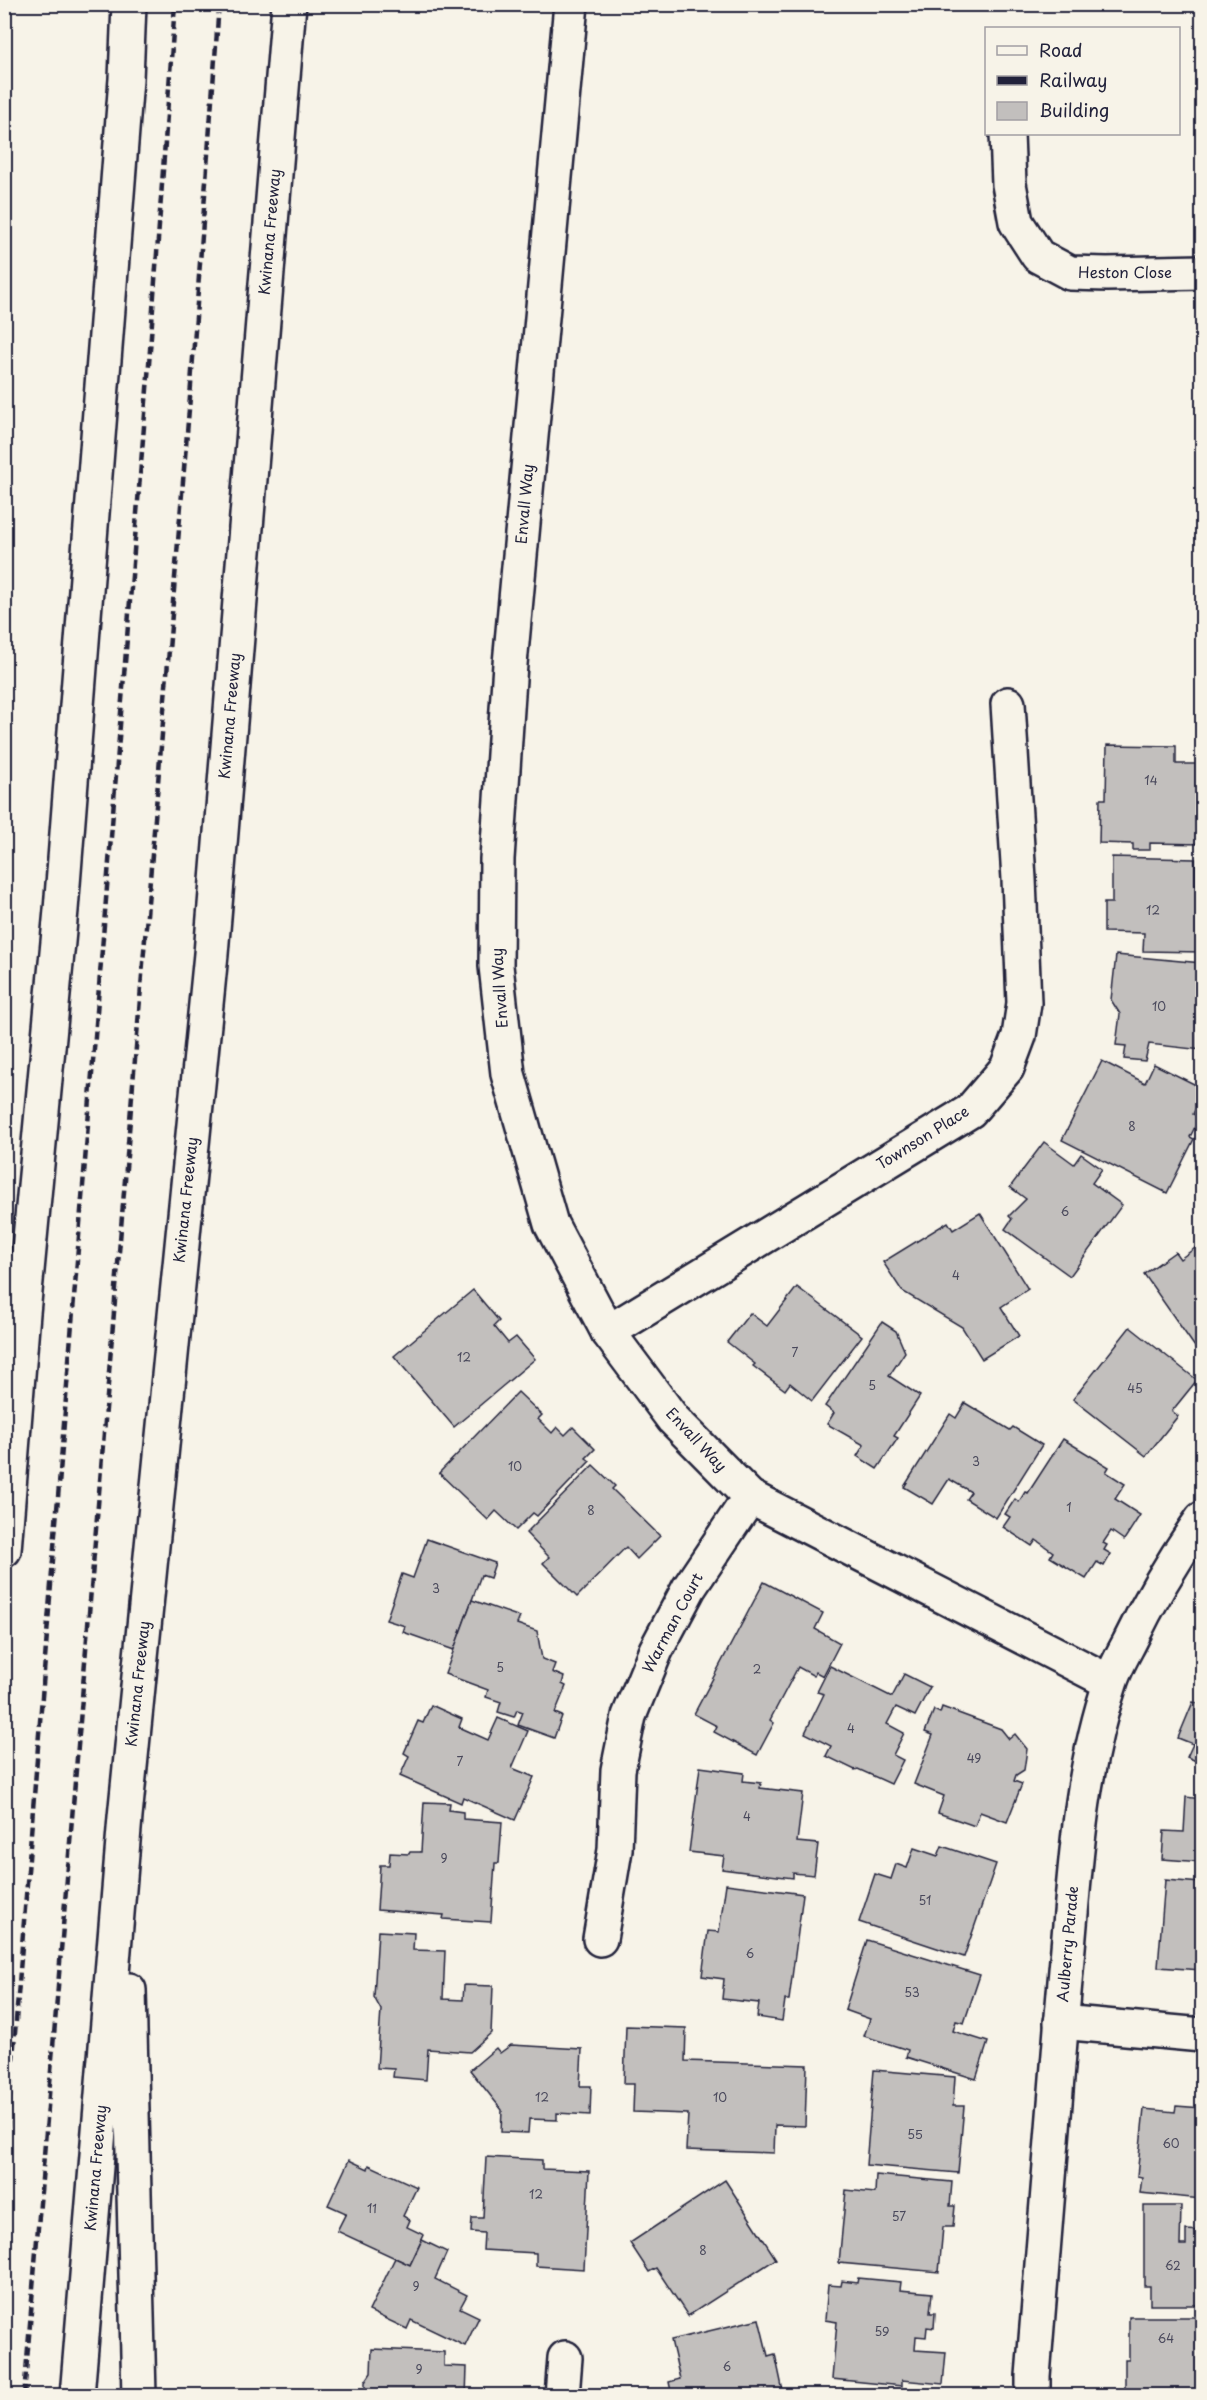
<svg xmlns="http://www.w3.org/2000/svg" width="1207" height="2400" viewBox="0 0 1207 2400" font-family="'Playpen Sans',sans-serif">
<style>
.building{fill:#c2bfbd;stroke:#22223b;stroke-width:1.5}
.lines{fill:none;stroke-linecap:round;stroke-linejoin:round}
.street-casing{stroke:#22223b;stroke-width:38}
.secondary-casing{stroke:#22223b;stroke-width:38}
.highway-casing{stroke:#22223b;stroke-width:38}
.street{stroke:#f7f3e8;stroke-width:33}
.secondary{stroke:#f7f3e8;stroke-width:33}
.highway{stroke:#f7f3e8;stroke-width:33}
.rail{stroke:#22223b;stroke-width:4.5;stroke-dasharray:9 4.5;stroke-linecap:butt}
.labels{text-anchor:middle;stroke-width:6;stroke-linejoin:round;paint-order:stroke}
.number-label{font-size:12px;fill:#4a495c}
.street-label{font-size:15px;fill:#22223b;stroke:#f7f3e8}
</style>
<rect width="100%" height="100%" fill="#f7f3e8"/>
<filter id="ink" filterUnits="userSpaceOnUse"><feTurbulence type="fractalNoise" baseFrequency=".0167" numOctaves="2"/><feDisplacementMap in="SourceGraphic" scale="12" xChannelSelector="R" yChannelSelector="G"/><feConvolveMatrix kernelMatrix="1 2 1 2 8 2 1 2 1" color-interpolation-filters="sRGB"/></filter>
<g filter="url(#ink)">
<!-- building -->
<g class="building">
<polygon points="1107,745 1176,746 1176,764 1196,764 1196,810 1202,810 1202,844 1150,843 1150,850 1133,850 1133,844 1099,843 1100,799 1106,799"/>
<polygon points="1112,857 1195,859 1195,885 1202,885 1202,952 1143,951 1144,933 1104,932 1104,903 1112,903"/>
<polygon points="1116,955 1202,963 1202,1050 1149,1044 1145,1061 1124,1059 1126,1046 1116,1045 1120,1014 1111,1000"/>
<polygon points="1102,1061 1145,1083 1154,1064 1202,1088 1202,1095 1193,1114 1200,1117 1190,1137 1194,1139 1167,1193 1062,1140"/>
<polygon points="1044,1142 1074,1164 1081,1154 1102,1169 1092,1183 1122,1205 1070,1276 1005,1229 1012,1219 1009,1216 1026,1199 1010,1187"/>
<polygon points="980,1213 1028,1289 1001,1307 1019,1336 982,1359 962,1327 902,1291 883,1262 948,1222 953,1230"/>
<polygon points="1202,1243 1202,1357 1144,1274 1175,1252 1180,1259"/>
<polygon points="797,1287 862,1336 812,1401 790,1383 785,1390 753,1366 755,1364 727,1342 750,1313 767,1326"/>
<polygon points="473,1290 499,1321 494,1326 508,1343 516,1337 535,1359 454,1427 394,1356"/>
<polygon points="882,1322 896,1331 905,1352 889,1376 920,1396 894,1436 898,1438 877,1469 857,1456 864,1445 827,1424 834,1413 825,1406"/>
<polygon points="1130,1327 1197,1380 1172,1411 1178,1416 1146,1456 1073,1399"/>
<polygon points="518,1392 542,1415 538,1419 552,1433 557,1427 565,1435 573,1427 595,1449 586,1458 590,1461 537,1516 533,1513 516,1530 496,1511 488,1520 439,1473"/>
<polygon points="965,1403 1010,1430 1013,1427 1042,1445 996,1518 966,1499 971,1492 949,1479 933,1504 904,1487 950,1414 956,1418"/>
<polygon points="1063,1439 1109,1467 1106,1472 1125,1484 1115,1499 1140,1515 1124,1540 1111,1531 1103,1543 1107,1545 1104,1550 1111,1554 1104,1566 1097,1562 1086,1579 1050,1557 1053,1552 1036,1540 1032,1546 1003,1527 1010,1517 1005,1514 1015,1499 1019,1502 1025,1492 1028,1493"/>
<polygon points="593,1465 615,1486 612,1489 660,1536 637,1559 626,1547 577,1597 543,1563 549,1557 526,1533"/>
<polygon points="427,1539 495,1563 490,1578 481,1575 454,1650 403,1632 405,1626 386,1620 402,1574 413,1578"/>
<polygon points="764,1582 823,1613 815,1629 840,1643 823,1676 816,1672 814,1676 798,1667 770,1720 774,1723 757,1755 714,1732 717,1726 694,1714"/>
<polygon points="472,1600 520,1617 517,1624 537,1631 542,1659 555,1664 552,1672 564,1677 562,1684 566,1686 555,1713 562,1716 554,1738 518,1725 523,1712 517,1710 514,1717 498,1712 501,1702 486,1697 488,1690 445,1674"/>
<polygon points="830,1666 892,1697 904,1674 930,1687 915,1716 896,1707 887,1724 904,1733 893,1755 903,1760 891,1784 858,1769 855,1770 826,1756 831,1746 805,1733 824,1694 817,1692"/>
<polygon points="1193,1702 1202,1705 1201,1763 1187,1757 1193,1744 1178,1738"/>
<polygon points="431,1705 462,1719 459,1727 488,1740 498,1718 528,1731 512,1768 534,1777 515,1820 463,1797 461,1803 400,1776 409,1756 404,1753 418,1721 423,1723"/>
<polygon points="942,1707 1001,1729 1009,1739 1015,1734 1027,1749 1024,1770 1016,1775 1014,1781 1022,1784 1007,1822 980,1812 975,1826 938,1813 944,1796 914,1784 933,1735 925,1732 934,1710 940,1713"/>
<polygon points="700,1767 744,1773 743,1781 761,1783 760,1788 803,1793 797,1842 818,1844 814,1875 793,1873 793,1878 722,1869 724,1856 689,1852"/>
<polygon points="1202,1780 1202,1862 1162,1859 1164,1831 1184,1832 1186,1797 1201,1799"/>
<polygon points="424,1802 450,1803 449,1810 463,1812 463,1819 502,1822 499,1863 495,1863 491,1922 443,1919 444,1915 377,1910 380,1865 389,1865 390,1853 409,1854 410,1852 421,1852"/>
<polygon points="942,1846 996,1864 964,1957 859,1922 875,1874 891,1879 896,1864 907,1868 914,1848 938,1856"/>
<polygon points="1165,1880 1201,1883 1202,1970 1158,1967"/>
<polygon points="726,1884 803,1894 789,2000 785,2000 782,2021 757,2017 759,2003 722,1999 724,1979 702,1976 708,1931 719,1932"/>
<polygon points="378,1931 414,1933 413,1950 445,1951 443,1999 463,2000 464,1985 493,1986 491,2033 470,2052 428,2049 426,2080 393,2077 394,2069 377,2068 381,2010 374,1997"/>
<polygon points="867,1940 980,1975 964,2023 956,2021 953,2031 988,2042 976,2079 906,2057 908,2050 864,2036 870,2019 845,2010"/>
<polygon points="626,2026 686,2028 685,2061 807,2065 805,2126 775,2125 774,2153 686,2150 688,2114 633,2112 634,2084 624,2084"/>
<polygon points="511,2045 582,2049 580,2086 591,2086 590,2115 557,2113 557,2120 529,2119 528,2133 501,2132 502,2110 470,2070 496,2048 500,2053"/>
<polygon points="874,2070 955,2077 953,2106 964,2106 958,2173 866,2165"/>
<polygon points="1176,2106 1202,2108 1202,2199 1140,2193 1142,2177 1137,2176 1144,2109 1175,2112"/>
<polygon points="486,2157 542,2160 542,2169 589,2171 584,2269 536,2266 536,2253 483,2250 484,2233 471,2232 472,2218 483,2218"/>
<polygon points="349,2160 368,2169 369,2165 417,2187 403,2216 410,2220 407,2227 424,2235 410,2265 337,2231 346,2213 328,2205"/>
<polygon points="876,2175 952,2182 950,2206 955,2206 953,2227 943,2227 939,2272 839,2263 846,2190 875,2193"/>
<polygon points="725,2180 776,2259 688,2316 656,2268 649,2272 630,2243"/>
<polygon points="1144,2206 1181,2206 1180,2245 1186,2245 1186,2230 1202,2231 1202,2305 1150,2305 1150,2286 1144,2286"/>
<polygon points="422,2240 447,2252 435,2279 467,2295 460,2308 479,2317 465,2346 411,2320 407,2329 369,2311 395,2258 410,2265"/>
<polygon points="858,2278 901,2282 900,2290 932,2293 930,2313 935,2313 934,2328 927,2327 926,2337 916,2336 915,2350 946,2352 943,2384 902,2380 902,2386 832,2379 837,2322 825,2320 828,2285 841,2286 842,2281 857,2283"/>
<polygon points="1129,2317 1202,2317 1202,2396 1125,2394 1125,2360 1129,2360"/>
<polygon points="759,2319 768,2356 775,2354 784,2396 672,2396 669,2382 680,2379 671,2340"/>
<polygon points="372,2349 444,2352 444,2366 467,2367 466,2396 318,2396 318,2389 365,2392 365,2382 371,2373"/>
</g>
<g class="lines">
<!-- street casing -->
<g class="street-casing">
<g id="street">
<polyline points="571,4 510,664 497,859 496,966 508,1074 551,1224 608,1332 673,1419 750,1497 1110,1682"/>
<polyline points="1007,134 1009,184 1016,222 1038,256 1070,273 1107,274 1202,272"/>
<polyline points="608,1332 970,1111 1007,1068 1019,1036 1024,1003 1019,879 1008,704"/>
<polyline points="600,1939 615,1850 618,1770 629,1716 656,1650 689,1588 750,1497"/>
<polyline points="1061,2022 1202,2035"/>
<polyline points="562,2396 565,2358"/>
</g>
</g>
<!-- secondary casing -->
<g class="secondary-casing">
<path id="secondary" d="M1033,2396V2376C1043,2240 1054,2105 1066,1970C1075,1874 1079,1776 1110,1684C1114,1670 1122,1656 1129,1643C1150,1599 1174,1559 1202,1519"/>
</g>
<!-- highway casing -->
<g class="highway-casing">
<g id="highway">
<polyline points="4,1550 23,1313 61,910 126,79 129,4"/>
<polyline points="129,1990 139,2396"/>
<polyline points="77,2396 125,1817 211,954 289,4"/>
</g>
</g>
<!-- street -->
<use href="#street" class="street"/>
<!-- secondary -->
<use href="#secondary" class="secondary"/>
<!-- highway -->
<use href="#highway" class="highway"/>
<!-- rail -->
<g class="rail">
<polyline points="4,2170 149,364 175,4"/>
<polyline points="24,2396 191,385 219,4"/>
</g>
</g>
</g>
<g class="labels">
<!-- number labels -->
<g class="number-label">
<text x="1151" y="785">14</text>
<text x="1153" y="915">12</text>
<text x="1159" y="1011">10</text>
<text x="1132" y="1131">8</text>
<text x="1065" y="1216">6</text>
<text x="956" y="1280">4</text>
<text x="795" y="1357">7</text>
<text x="464" y="1362">12</text>
<text x="872" y="1390">5</text>
<text x="1135" y="1393">45</text>
<text x="976" y="1466">3</text>
<text x="515" y="1471">10</text>
<text x="1069" y="1512">1</text>
<text x="591" y="1515">8</text>
<text x="436" y="1593">3</text>
<text x="500" y="1672">5</text>
<text x="757" y="1674">2</text>
<text x="851" y="1733">4</text>
<text x="974" y="1763">49</text>
<text x="460" y="1766">7</text>
<text x="747" y="1821">4</text>
<text x="444" y="1863">9</text>
<text x="925" y="1905">51</text>
<text x="750" y="1958">6</text>
<text x="912" y="1997">53</text>
<text x="542" y="2102">12</text>
<text x="720" y="2102">10</text>
<text x="915" y="2139">55</text>
<text x="1171" y="2148">60</text>
<text x="536" y="2199">12</text>
<text x="372" y="2213">11</text>
<text x="899" y="2221">57</text>
<text x="703" y="2255">8</text>
<text x="1173" y="2270">62</text>
<text x="416" y="2291">9</text>
<text x="882" y="2336">59</text>
<text x="1166" y="2343">64</text>
<text x="727" y="2371">6</text>
<text x="419" y="2374">9</text>
</g>
<!-- street labels -->
<g class="street-label">
<text transform="translate(270 232) rotate(-85)" y="5">Kwinana Freeway</text>
<text x="1125" y="278">Heston Close</text>
<text transform="translate(525 504) rotate(-85)" y="5">Envall Way</text>
<text transform="translate(230 716) rotate(-85)" y="5">Kwinana Freeway</text>
<text transform="translate(500 988) rotate(-94)" y="5">Envall Way</text>
<text transform="translate(923 1138) rotate(-32)" y="5">Townson Place</text>
<text transform="translate(186 1200) rotate(-84)" y="5">Kwinana Freeway</text>
<text transform="translate(696 1440) rotate(47)" y="5">Envall Way</text>
<text transform="translate(673 1623) rotate(-62)" y="5">Warman Court</text>
<text transform="translate(138 1684) rotate(-84)" y="5">Kwinana Freeway</text>
<text transform="translate(1068 1944) rotate(-85)" y="5">Aulberry Parade</text>
<text transform="translate(96 2168) rotate(-85)" y="5">Kwinana Freeway</text>
</g>
</g>
<!-- margin -->
<rect width="1207" height="2400" fill="none" stroke="#f7f3e8" stroke-width="24"/>
<rect x="12" y="12" width="1183" height="2376" fill="none" stroke="#22223b" stroke-width="2" filter="url(#ink)"/>
<!-- legend -->
<rect x="985" y="27" width="195" height="108" fill="#f7f3e8" stroke="#a29fa3" stroke-width="1.5"/>
<rect x="997" y="46" width="30" height="9" fill="#f7f3e8" stroke="#a29fa3" stroke-width="1.5"/>
<text x="1039" y="57" font-size="18" fill="#22223b">Road</text>
<rect x="997" y="76" width="30" height="9" fill="#22223b" stroke="#a29fa3" stroke-width="1.5"/>
<text x="1039" y="87" font-size="18" fill="#22223b">Railway</text>
<rect x="997" y="102" width="30" height="18" fill="#c2bfbd" stroke="#a29fa3" stroke-width="1.5"/>
<text x="1039" y="117" font-size="18" fill="#22223b">Building</text>
</svg>
